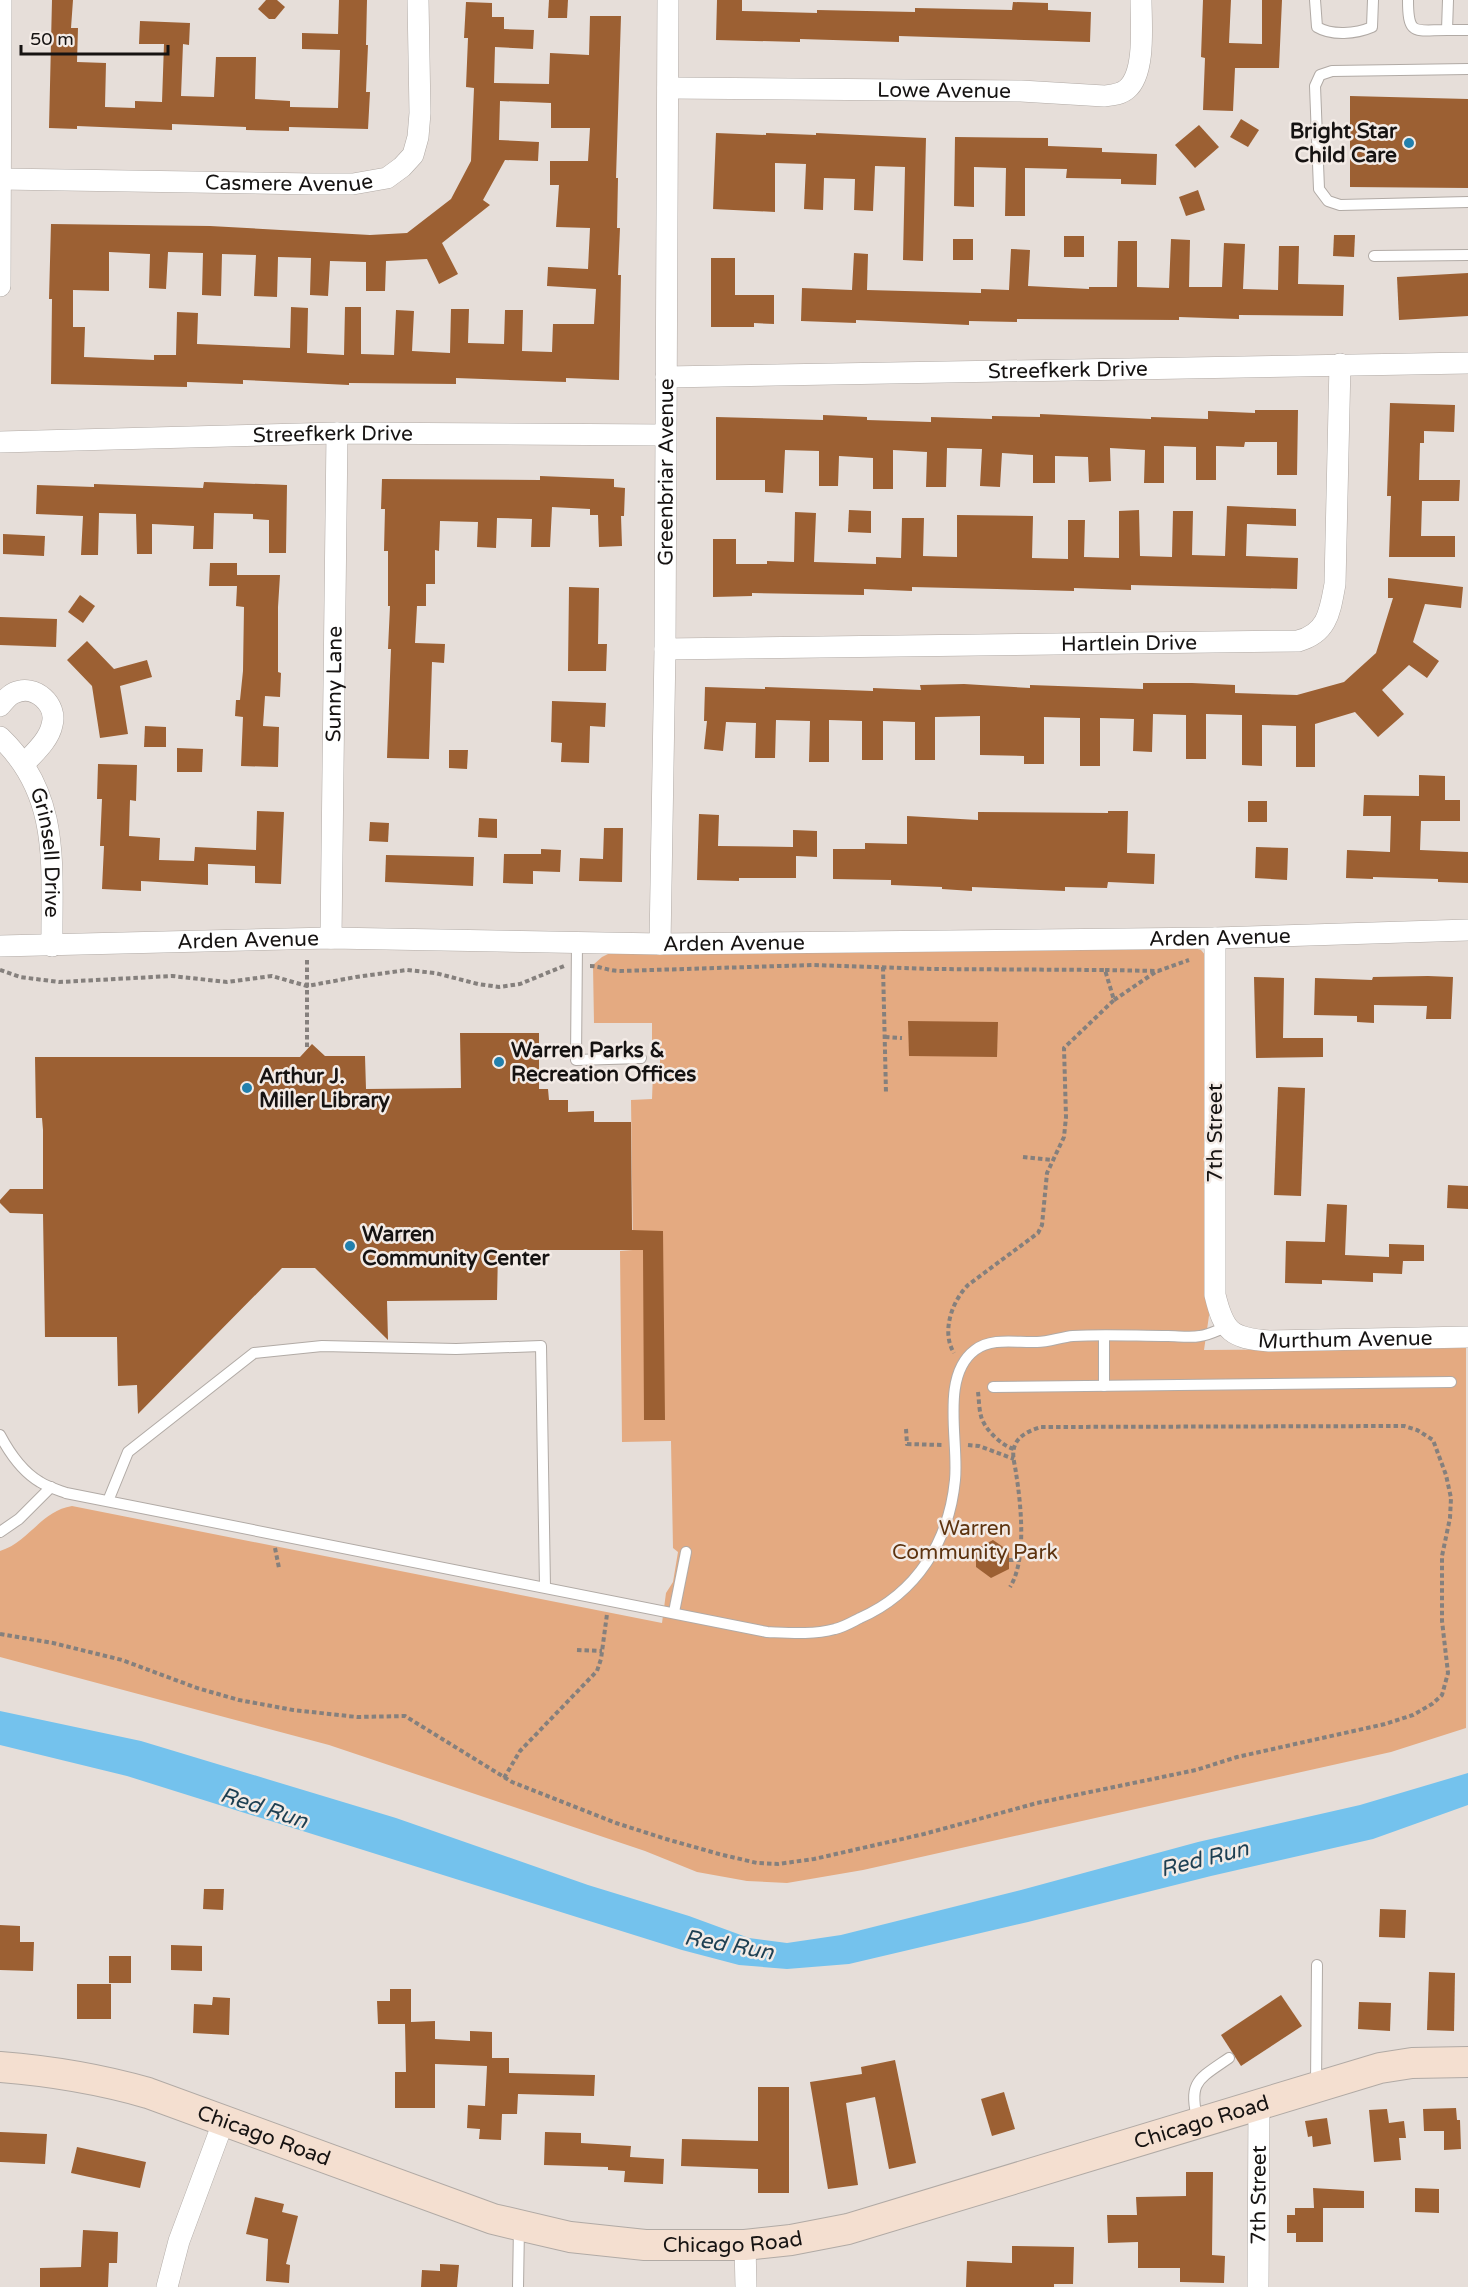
<svg xmlns="http://www.w3.org/2000/svg" width="1468" height="2287" viewBox="0 0 1468 2287" font-family="'Varela Round',sans-serif">
<style>
.green{fill:#e4aa81}
.water{fill:#74c2ed}
.building{fill:#9c6033;fill-rule:evenodd}
.lines{fill:none;stroke-linecap:round;stroke-linejoin:round}
.lane-casing{stroke:#b1aaa5;stroke-width:12}
.street-casing{stroke:#b1aaa5;stroke-width:22}
.secondary-casing{stroke:#b1aaa5;stroke-width:32}
.path{stroke:#85807d;stroke-width:4;stroke-dasharray:4.5 3;stroke-linecap:butt}
.lane{stroke:#fff;stroke-width:10}
.street{stroke:#fff;stroke-width:21}
.secondary{stroke:#f4dfd0;stroke-width:30}
.poi-dot{fill:#2280ad;stroke:#f3ebe6;stroke-width:2}
.labels{text-anchor:middle;stroke-width:5;stroke-linejoin:round;paint-order:stroke}
.street-label{font-size:21px;fill:#161312;stroke:#f3ebe6}
.poi-label{font-size:21px;font-weight:bold;fill:#161312;stroke:#f3ebe6;text-anchor:start}
.park-label{font-size:21px;fill:#5d330f;stroke:#f3ebe6}
.water-label{font-size:22px;font-style:italic;fill:#1d3f52;stroke:#f3ebe6}
</style>
<rect width="100%" height="100%" fill="#e6ded9"/>
<!-- green -->
<path class="green" d="M1194,948L1201,950L1206,956L1211,1302L1204,1350L1466,1348V1728L1391,1752L863,1870L787,1883L747,1881L697,1872L645,1851L329,1745L0,1657V1551C29,1542 41,1511 72,1506L662,1623L666,1593L673,1582L678,1552L673,1548L671,1441L622,1442L620,1251L633,1250L631,1100L652,1099L653,1073L660,1071V1043L652,1042V1023H594L593,965L602,957L610,953Z"/>
<!-- water -->
<polygon class="water" points="0,1711 141,1741 396,1818 588,1885 689,1916 749,1938 787,1943 841,1935 1021,1890 1198,1842 1360,1805 1468,1773 1468,1805 1373,1839 1211,1876 1028,1922 849,1964 787,1969 739,1965 682,1950 127,1776 0,1745"/>
<!-- building -->
<g class="building">
<polygon points="52,0 73,0 71,28 78,28 77,62 106,63 105,107 135,108 135,101 162,102 164,44 139,44 140,21 190,23 189,45 183,44 181,96 214,97 216,57 256,57 255,99 290,101 290,107 338,108 340,50 302,49 302,33 338,34 339,0 367,0 366,45 368,45 366,92 370,92 368,129 289,127 289,131 246,130 246,127 172,124 172,130 77,126 77,129 49,128"/>
<polygon points="266,0 277,0 285,7 275,19 269,19 258,9"/>
<polygon points="549,0 568,0 567,18 548,18"/>
<polygon points="717,0 742,0 742,11 817,13 817,10 915,12 915,8 1012,10 1013,2 1048,3 1048,10 1091,12 1090,42 899,36 899,42 800,39 800,42 716,40"/>
<polygon points="1203,0 1231,0 1229,43 1262,44 1262,0 1282,0 1279,68 1235,68 1233,111 1203,110 1205,58 1201,57"/>
<path d="M466,2L492,3V17H504V29L534,30L533,49L495,47L494,83L549,84L550,53L589,55L590,16H621L616,178H618L617,228H620L618,275H621L619,380L566,378V382L456,378V384L349,383V385L243,380V384L187,382V387L51,384L52,299H49L51,224L210,226L370,235L407,233L451,199L471,161L474,88L466,87L468,38H464ZM500,101L551,103V128H590L588,161H550V185H559L556,227L590,228L588,269L548,267L547,286L596,289L594,324H553L552,352L522,351L523,310H505L504,344L468,343L469,309H451L450,353L412,351L414,311L396,310L394,355L361,354V307H345L344,355L307,353L308,308L291,307L290,348L197,344L198,313L177,312L176,355H154V360L84,357L85,327H73V290L109,291V252L150,254L149,288L166,289L168,252L203,253L202,295L221,296L222,254L256,255L254,296L277,297L278,257L311,258L310,295L328,296L330,261L366,262V291H385L386,261L427,259L439,284L458,274L442,243L490,205L483,200L505,160L538,161L539,142L499,140Z"/>
<polygon points="1350,96 1468,99 1468,188 1350,187"/>
<polygon points="1241,119 1259,130 1248,147 1230,137"/>
<polygon points="1199,125 1219,147 1195,168 1175,145"/>
<polygon points="716,133 766,135 766,133 816,135 816,133 926,138 923,261 903,260 905,167 875,166 873,211 854,210 855,179 824,178 823,210 804,209 806,164 775,163 775,212 713,209"/>
<polygon points="955,137 1048,138 1048,146 1102,148 1102,152 1157,154 1156,185 1121,184 1121,179 1066,178 1067,169 1025,168 1025,216 1005,216 1006,168 974,167 974,207 954,206"/>
<polygon points="1198,190 1205,210 1186,216 1179,197"/>
<polygon points="1334,235 1355,235 1354,257 1333,256"/>
<rect x="1064" y="236" width="20" height="21"/>
<rect x="953" y="239" width="20" height="21"/>
<polygon points="1171,239 1190,240 1189,287 1222,287 1224,243 1245,244 1243,289 1278,290 1279,246 1299,246 1298,284 1344,285 1343,316 1239,315 1239,319 1179,317 1179,320 1017,319 1017,322 969,321 969,325 856,320 856,323 801,321 802,288 852,290 854,253 868,254 867,290 981,293 981,289 1009,290 1011,249 1030,250 1028,286 1089,289 1089,287 1117,287 1118,241 1137,241 1137,287 1169,288"/>
<polygon points="711,258 735,258 735,295 774,295 774,324 754,323 754,327 711,327"/>
<polygon points="1468,273 1468,316 1399,320 1397,277"/>
<polygon points="1390,403 1455,405 1454,432 1424,431 1424,443 1420,443 1419,480 1460,480 1459,501 1422,501 1421,536 1455,536 1455,557 1389,557 1391,496 1387,496"/>
<polygon points="1255,410 1298,410 1297,475 1277,475 1277,442 1245,442 1244,447 1216,446 1216,480 1196,480 1196,447 1164,446 1164,483 1144,483 1145,450 1110,448 1111,481 1089,482 1088,457 1055,456 1055,483 1033,483 1033,455 1002,453 1000,487 980,486 982,449 947,448 946,487 926,487 927,452 893,450 893,489 873,489 873,458 839,456 838,486 819,486 819,451 785,450 783,493 765,492 765,480 716,480 716,417 823,420 823,415 867,417 867,420 931,422 931,417 992,419 992,416 1040,417 1040,414 1151,419 1151,417 1208,419 1208,411 1255,413"/>
<polygon points="540,476 614,479 614,487 625,488 624,516 621,516 622,546 599,547 598,515 590,515 590,509 552,507 550,547 531,547 532,519 497,518 496,548 477,547 478,522 440,521 439,551 435,550 435,584 426,584 426,606 417,606 415,643 445,644 444,663 432,662 429,759 387,758 391,649 388,649 390,606 388,606 388,551 384,551 385,509 381,509 382,479 540,480"/>
<polygon points="204,482 287,485 286,553 269,553 269,520 253,519 253,514 214,513 213,549 193,549 194,526 152,524 152,554 137,554 136,514 99,513 98,555 81,555 83,516 36,514 37,485 94,487 94,484 203,488"/>
<polygon points="1227,506 1296,509 1296,526 1247,524 1246,556 1298,558 1297,589 1131,585 1131,590 1074,588 1074,591 912,587 912,591 864,589 864,595 752,593 752,596 713,597 713,539 736,539 736,564 767,564 767,561 794,562 795,512 816,513 814,562 876,564 876,557 901,558 902,518 924,518 923,556 957,557 957,515 1033,516 1032,558 1068,559 1068,520 1085,520 1084,557 1119,558 1119,511 1139,510 1140,556 1172,557 1173,511 1193,511 1192,555 1225,556"/>
<polygon points="849,510 871,511 871,533 848,532"/>
<polygon points="3,534 45,536 44,556 3,554"/>
<polygon points="210,563 237,563 237,575 280,575 278,607 278,672 281,673 280,697 265,696 263,726 279,727 278,767 241,766 243,717 235,716 236,700 240,700 243,671 244,607 236,606 237,586 209,586"/>
<polygon points="1388,578 1463,587 1461,608 1425,604 1413,642 1439,661 1427,678 1409,665 1382,690 1404,714 1378,737 1355,712 1315,724 1315,767 1296,767 1296,726 1262,725 1262,766 1242,765 1242,715 1206,714 1206,759 1186,759 1186,715 1153,714 1152,752 1133,751 1134,719 1100,718 1100,766 1080,766 1080,718 1044,717 1044,764 1024,764 1024,756 980,755 980,716 935,717 935,760 915,760 915,722 883,721 883,760 862,760 862,721 829,720 829,762 809,762 810,721 776,720 775,758 755,758 756,723 726,722 723,751 704,749 707,721 704,721 705,687 765,689 765,687 873,691 873,688 921,690 920,685 964,684 1030,688 1030,685 1143,689 1143,683 1192,683 1235,685 1235,693 1297,695 1344,682 1376,653 1393,598 1388,598"/>
<polygon points="569,587 599,588 598,644 607,644 606,671 568,671"/>
<polygon points="80,595 95,606 83,623 68,612"/>
<polygon points="0,617 57,619 56,647 0,645"/>
<polygon points="87,641 114,669 147,660 152,677 120,686 128,734 100,738 92,686 67,660"/>
<polygon points="552,701 606,703 605,727 590,726 589,763 561,762 562,743 551,742"/>
<polygon points="145,726 166,727 166,747 144,747"/>
<polygon points="177,748 203,749 202,772 177,772"/>
<polygon points="449,750 468,750 467,769 449,768"/>
<polygon points="98,764 137,765 136,801 130,800 129,836 160,838 159,860 194,861 195,847 256,850 257,811 284,812 281,884 255,883 255,866 208,864 208,885 141,881 141,891 102,889 104,846 100,846 102,799 97,799"/>
<polygon points="1419,775 1445,776 1445,800 1460,800 1460,821 1421,821 1420,850 1468,852 1468,883 1438,882 1438,879 1373,877 1373,879 1346,878 1347,850 1390,852 1391,816 1363,816 1364,795 1419,796"/>
<rect x="1248" y="801" width="19" height="21"/>
<polygon points="1108,811 1128,811 1127,853 1155,854 1154,884 1108,882 1107,888 1065,887 1065,891 972,887 972,891 942,889 942,887 891,885 891,880 833,879 833,849 865,849 865,843 907,844 907,816 978,820 978,812 1108,813"/>
<polygon points="699,814 719,815 718,846 793,847 793,830 817,831 817,857 796,856 796,878 739,878 739,881 697,880"/>
<polygon points="479,818 497,819 497,838 478,837"/>
<polygon points="370,822 389,823 388,842 369,841"/>
<polygon points="604,828 623,828 622,882 579,881 580,858 603,859"/>
<polygon points="1256,847 1288,848 1287,880 1255,878"/>
<polygon points="541,849 561,850 560,872 533,871 533,884 503,883 504,854 541,854"/>
<polygon points="386,855 474,857 473,886 385,882"/>
<polygon points="1428,976 1453,977 1451,1019 1426,1019 1427,1006 1374,1005 1374,1023 1357,1022 1357,1016 1314,1015 1315,978 1372,980 1373,977"/>
<polygon points="1254,977 1284,978 1283,1038 1323,1038 1323,1057 1256,1058"/>
<polygon points="908,1021 998,1022 997,1057 909,1056"/>
<polygon points="460,1033 539,1033 539,1089 548,1089 549,1100 568,1100 568,1112 594,1111 594,1122 631,1122 632,1230 663,1231 665,1420 644,1420 643,1250 498,1250 497,1300 387,1301 388,1340 315,1268 282,1268 138,1414 137,1385 118,1386 117,1337 45,1337 43,1214 10,1213 0,1203 0,1200 10,1189 43,1189 43,1130 42,1118 36,1118 35,1057 300,1057 312,1044 325,1056 365,1056 366,1089 461,1088"/>
<polygon points="1278,1087 1305,1088 1301,1196 1274,1195"/>
<polygon points="1448,1185 1468,1186 1468,1209 1447,1208"/>
<polygon points="1327,1204 1347,1205 1345,1255 1389,1257 1389,1244 1424,1245 1424,1261 1403,1261 1402,1274 1373,1273 1373,1282 1322,1280 1322,1284 1285,1283 1286,1241 1325,1242"/>
<polygon points="993,1540 1009,1551 1009,1569 991,1578 976,1567 976,1549"/>
<polygon points="204,1889 224,1889 223,1910 203,1909"/>
<polygon points="1380,1909 1406,1910 1405,1938 1379,1937"/>
<polygon points="0,1925 20,1926 20,1942 34,1942 33,1971 0,1970"/>
<polygon points="171,1945 202,1946 202,1971 171,1970"/>
<rect x="109" y="1956" width="22" height="27"/>
<polygon points="1429,1972 1455,1973 1454,2031 1427,2030"/>
<rect x="77" y="1984" width="34" height="35"/>
<polygon points="390,1989 411,1989 411,2022 435,2021 435,2039 470,2041 470,2031 492,2032 492,2058 509,2058 509,2073 595,2075 594,2096 518,2094 517,2114 502,2114 501,2140 479,2139 480,2129 467,2128 468,2105 485,2106 487,2066 435,2064 435,2108 395,2108 395,2072 406,2072 405,2024 378,2024 377,2001 390,2001"/>
<polygon points="1281,1995 1302,2026 1241,2066 1221,2035"/>
<polygon points="213,1997 230,1998 229,2035 193,2033 194,2004 212,2005"/>
<polygon points="1359,2002 1391,2003 1390,2031 1358,2029"/>
<polygon points="895,2060 916,2163 889,2169 875,2097 846,2103 858,2185 828,2189 810,2082 862,2074 861,2067"/>
<polygon points="758,2087 789,2087 789,2193 758,2193 758,2169 681,2166 682,2139 758,2141"/>
<polygon points="1004,2092 1015,2129 992,2136 981,2099"/>
<polygon points="1456,2108 1457,2120 1460,2120 1461,2149 1444,2150 1444,2131 1424,2131 1423,2109"/>
<polygon points="1387,2109 1389,2123 1404,2121 1406,2138 1399,2138 1401,2160 1374,2162 1369,2110"/>
<polygon points="1327,2118 1331,2144 1313,2147 1312,2136 1308,2137 1305,2121"/>
<polygon points="0,2132 47,2134 45,2164 0,2162"/>
<polygon points="545,2132 581,2133 581,2143 631,2146 630,2157 664,2159 663,2184 624,2182 625,2171 608,2170 608,2167 544,2165"/>
<polygon points="77,2147 146,2162 140,2188 71,2173"/>
<polygon points="1186,2172 1213,2172 1212,2255 1225,2256 1224,2283 1180,2282 1180,2268 1138,2268 1138,2242 1108,2243 1107,2215 1137,2215 1136,2197 1186,2196"/>
<polygon points="1313,2188 1364,2191 1364,2208 1323,2208 1323,2242 1296,2242 1296,2233 1287,2233 1287,2215 1295,2215 1295,2208 1314,2208"/>
<polygon points="1415,2188 1439,2189 1439,2213 1415,2212"/>
<polygon points="255,2197 284,2204 282,2212 298,2216 286,2264 290,2265 289,2283 266,2281 268,2239 246,2234"/>
<polygon points="83,2230 118,2232 117,2263 109,2263 108,2287 40,2287 40,2268 81,2267"/>
<polygon points="1012,2246 1074,2247 1073,2284 1054,2284 1054,2287 966,2287 967,2261 1012,2263"/>
<polygon points="440,2264 459,2265 457,2287 421,2287 422,2270 440,2271"/>
</g>
<g class="lines">
<!-- lane casing -->
<g class="lane-casing">
<g id="lane">
<path d="M1315,0L1317,27C1332,36 1356,34 1372,27L1373,0"/>
<path d="M1408,0C1408,37 1415,30 1447,30L1448,0"/>
<polyline points="1447,30 1468,30"/>
<polyline points="1468,69 1332,71 1320,75 1315,86 1319,189 1328,201 1340,205 1468,202"/>
<polyline points="1374,256 1468,255"/>
<polyline points="577,942 576,1060 641,1058"/>
<polyline points="1104,1386 1104,1336"/>
<polyline points="993,1387 1451,1382"/>
<path d="M0,1435C9,1452 23,1472 40,1482C48,1487 58,1490 66,1493L767,1632C790,1633 812,1635 835,1629C844,1627 852,1622 860,1618C917,1593 949,1541 955,1480C959,1441 940,1376 975,1350C992,1337 1017,1343 1037,1342C1049,1342 1061,1337 1073,1336C1104,1334 1137,1336 1168,1336C1178,1336 1190,1338 1200,1336C1209,1335 1218,1330 1226,1327"/>
<polyline points="108,1501 128,1452 254,1353 322,1346 456,1349 541,1346 545,1587"/>
<polyline points="0,1532 19,1519 51,1487"/>
<polyline points="674,1612 686,1552"/>
<polyline points="1316,2086 1317,1965"/>
<path d="M1198,2122C1188,2082 1197,2080 1229,2058"/>
<polyline points="518,2287 519,2226"/>
</g>
</g>
<!-- street casing -->
<g class="street-casing">
<g id="street">
<path id="s1" d="M668,88L1021,91L1104,96C1112,95 1120,95 1127,89C1146,73 1141,23 1141,0"/>
<path id="s2" d="M1,179L313,184H353L387,178L402,167L413,155L418,137L420,113L418,0"/>
<polyline points="0,286 1,0"/>
<path id="s3" d="M666,377L1468,363"/>
<path id="s4" d="M0,442L337,433L665,435"/>
<path id="s5" d="M665,649L1298,641C1328,633 1330,611 1335,584L1340,364"/>
<path d="M0,706C4,701 9,695 14,693C35,683 58,705 52,725C49,740 34,753 24,764"/>
<path id="s6" d="M0,737C62,796 51,868 52,946"/>
<path id="s7" d="M331,938L337,433"/>
<path id="s8" d="M1215,938V1295C1224,1332 1231,1338 1269,1341L1468,1337"/>
<path id="s9" d="M660,944L665,649L668,0"/>
<path id="s10" d="M0,946L331,938L660,944L1215,938L1468,930"/>
<polyline points="745,2245 746,2287"/>
<polyline points="167,2287 179,2241 224,2120"/>
<path id="s11" d="M1258,2287L1259,2104"/>
</g>
</g>
<!-- secondary casing -->
<g class="secondary-casing">
<g id="secondary">
<path id="s12" d="M0,2067C51,2071 99,2079 148,2093L493,2219L570,2237L645,2245H745L791,2240L848,2229L1380,2068L1412,2063L1468,2062"/>
</g>
</g>
<!-- path -->
<g class="path">
<path d="M590,966C600,966 608,971 620,971L813,965L931,969L1105,970L1114,1000L1064,1048L1066,1117L1064,1137L1047,1173L1042,1225L1038,1233L968,1285C952,1301 941,1332 954,1353"/>
<polyline points="883,967 886,1093"/>
<polyline points="0,970 20,977 59,982 172,976 227,982 272,976 307,986 356,977 407,970 435,973 478,984 499,987 520,984 564,966"/>
<polyline points="1105,970 1158,971 1189,960"/>
<polyline points="1114,1000 1157,971"/>
<polyline points="885,1037 902,1038"/>
<polyline points="307,1047 307,958"/>
<polyline points="1023,1157 1052,1160"/>
<path d="M978,1392C979,1400 979,1409 981,1416C984,1429 1002,1446 1014,1449"/>
<polyline points="906,1429 907,1444 942,1445"/>
<polyline points="968,1445 979,1446 1014,1459"/>
<polyline points="275,1548 279,1568"/>
<polyline points="1009,1560 1020,1560"/>
<path d="M0,1634L53,1643L122,1660L197,1688L239,1700L293,1710L357,1717L405,1716L512,1782L616,1823L666,1839L719,1854L757,1863L778,1864L814,1859L924,1834L1037,1803L1196,1770L1237,1757L1385,1724L1413,1715L1432,1704L1442,1695L1448,1673L1442,1621V1556L1450,1518L1451,1498L1446,1475L1433,1440L1417,1430L1404,1426L1041,1427C1031,1430 1019,1435 1015,1445C1011,1454 1015,1464 1016,1473C1021,1504 1027,1560 1010,1587"/>
<polyline points="577,1650 602,1651"/>
<polyline points="504,1778 520,1751 597,1671 601,1659 607,1614"/>
</g>
<!-- lane -->
<use href="#lane" class="lane"/>
<!-- street -->
<use href="#street" class="street"/>
<!-- secondary -->
<use href="#secondary" class="secondary"/>
</g>
<!-- markers -->
<g class="poi-dot">
<circle cx="1409" cy="143" r="6"/>
<circle cx="499" cy="1062" r="6"/>
<circle cx="247" cy="1088" r="6"/>
<circle cx="350" cy="1246" r="6"/>
</g>
<g class="labels">
<!-- street labels -->
<g class="street-label">
<text dy="7" stroke="none"><textPath href="#s1" startOffset="276">Lowe Avenue</textPath></text>
<text dy="7" stroke="none"><textPath href="#s2" startOffset="288">Casmere Avenue</textPath></text>
<text dy="7" stroke="none"><textPath href="#s3" startOffset="402">Streefkerk Drive</textPath></text>
<text dy="7" stroke="none"><textPath href="#s4" startOffset="333">Streefkerk Drive</textPath></text>
<text dy="7" stroke="none"><textPath href="#s9" startOffset="472">Greenbriar Avenue</textPath></text>
<text dy="7" stroke="none"><textPath href="#s5" startOffset="464">Hartlein Drive</textPath></text>
<text dy="7" stroke="none"><textPath href="#s7" startOffset="254">Sunny Lane</textPath></text>
<text dy="7" stroke="none"><textPath href="#s6" startOffset="129">Grinsell Drive</textPath></text>
<text dy="7" stroke="none"><textPath href="#s10" startOffset="1220">Arden Avenue</textPath></text>
<text dy="7" stroke="none"><textPath href="#s10" startOffset="248">Arden Avenue</textPath></text>
<text dy="7" stroke="none"><textPath href="#s10" startOffset="734">Arden Avenue</textPath></text>
<text transform="translate(1215 1133) rotate(-90)" y="7">7th Street</text>
<text dy="7" stroke="none"><textPath href="#s8" startOffset="513">Murthum Avenue</textPath></text>
<text dy="7" stroke="none"><textPath href="#s12" startOffset="1246">Chicago Road</textPath></text>
<text dy="7" stroke="none"><textPath href="#s12" startOffset="274">Chicago Road</textPath></text>
<text dy="7" stroke="none"><textPath href="#s11" startOffset="92">7th Street</textPath></text>
<text dy="7" stroke="none"><textPath href="#s12" startOffset="760">Chicago Road</textPath></text>
</g>
<!-- poi labels -->
<g class="poi-label">
<text x="1397" y="138" text-anchor="end">Bright Star<tspan x="1397" dy="24">Child Care</tspan></text>
<text x="511" y="1057">Warren Parks &amp;<tspan x="511" dy="24">Recreation Offices</tspan></text>
<text x="259" y="1083">Arthur J.<tspan x="259" dy="24">Miller Library</tspan></text>
<text x="362" y="1241">Warren<tspan x="362" dy="24">Community Center</tspan></text>
</g>
<!-- park labels -->
<g class="park-label">
<text x="975" y="1535">Warren<tspan x="975" dy="24">Community Park</tspan></text>
</g>
<!-- water labels -->
<g class="water-label">
<text transform="translate(264 1807) rotate(18)" y="8">Red Run</text>
<text transform="translate(1204 1858) rotate(-14)" y="8">Red Run</text>
<text transform="translate(729 1944) rotate(10)" y="8">Red Run</text>
</g>
</g>
<!-- scale -->
<path d="M21 45v9h147v-9" fill="none" stroke="#161312" stroke-width="3"/>
<text x="30" y="45" font-size="18" fill="#161312" stroke="#f3ebe6" stroke-width="4.5" paint-order="stroke">50 m</text>
</svg>
